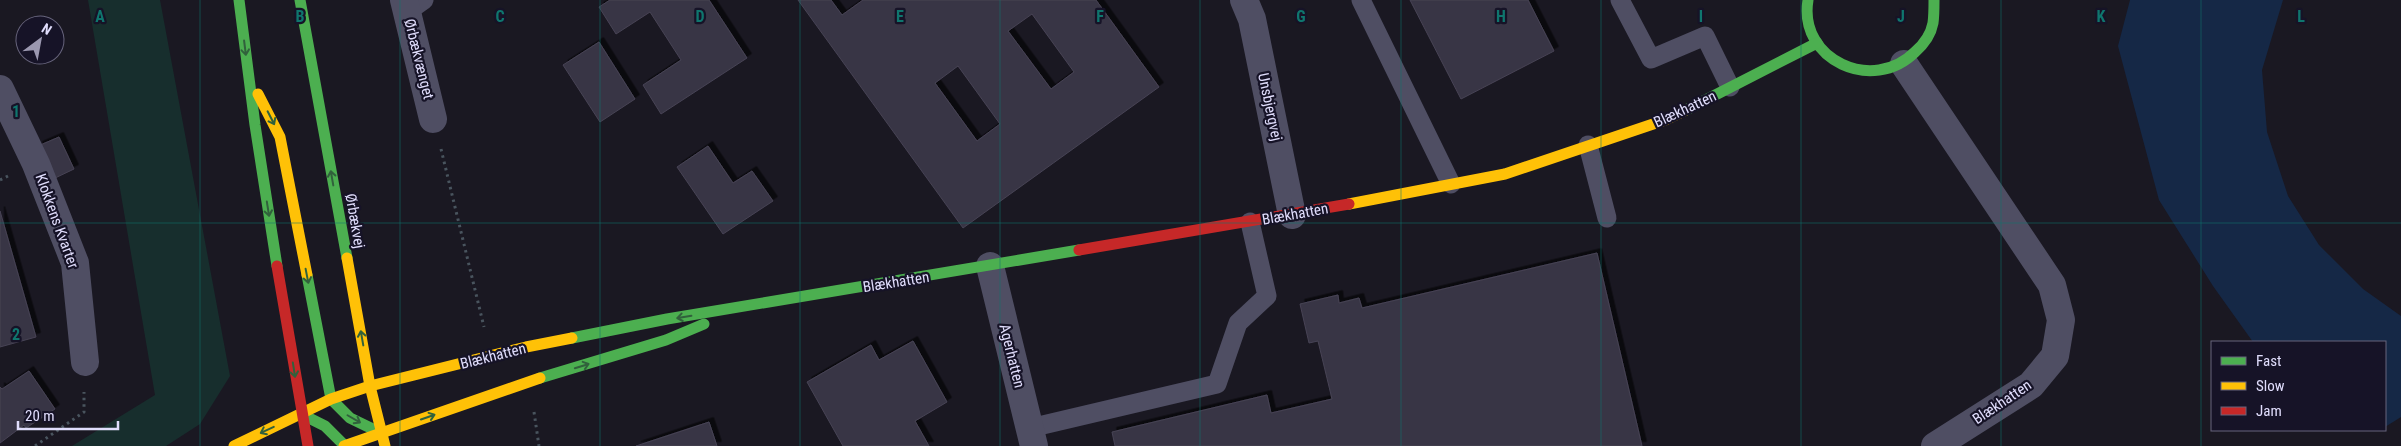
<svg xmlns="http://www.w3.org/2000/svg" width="2401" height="446" viewBox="0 0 2401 446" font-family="'Roboto Condensed',sans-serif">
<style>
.green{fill:#172e2d}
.water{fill:#152846}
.building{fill:#393644;stroke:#474355;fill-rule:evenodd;filter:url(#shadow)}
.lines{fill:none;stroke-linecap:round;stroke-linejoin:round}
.path{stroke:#49545e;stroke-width:3;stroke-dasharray:2.5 4;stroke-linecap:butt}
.lane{stroke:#4f4e63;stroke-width:19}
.street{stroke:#4f4e63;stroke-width:28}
.fast{stroke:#4caf50;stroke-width:11}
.slow{stroke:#ffc107;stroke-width:11}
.jam{stroke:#c62828;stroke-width:11}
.oneway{stroke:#31613c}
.grid{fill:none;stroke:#0f766e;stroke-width:1;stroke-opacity:0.55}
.labels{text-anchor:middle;stroke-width:4.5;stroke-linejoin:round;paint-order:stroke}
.street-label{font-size:15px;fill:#e0ddfc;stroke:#161327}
.grid-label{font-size:16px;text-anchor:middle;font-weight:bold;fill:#0f766e;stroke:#161327;stroke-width:4.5;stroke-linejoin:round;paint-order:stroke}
</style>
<defs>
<filter id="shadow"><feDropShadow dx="4.5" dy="-4.5" stdDeviation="0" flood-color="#0009"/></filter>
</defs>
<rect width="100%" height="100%" fill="#1a1822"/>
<!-- green -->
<polygon class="green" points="88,0 160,0 230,376 200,424 166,446 72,446 155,395"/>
<!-- water -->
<polygon class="water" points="2130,0 2283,0 2262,70 2267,132 2288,196 2319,245 2363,289 2401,316 2401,417 2385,427 2385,342 2253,342 2213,286 2159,200 2118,46"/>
<!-- building -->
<g class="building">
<polygon points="610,0 709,0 747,58 661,114 643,85 681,60 650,12 616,34 599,7"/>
<path d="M798,0H831L842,15L863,0H1096L1159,87L963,228ZM1032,14L1074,72L1051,89L1008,31ZM958,66L1000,124L977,141L935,83Z"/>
<polygon points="1410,0 1528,0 1554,51 1461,99"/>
<polygon points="599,42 635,99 600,122 563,65"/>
<polygon points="59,137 74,169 53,179 38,146"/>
<polygon points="708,146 733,183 752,171 773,201 723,234 677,167"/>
<polygon points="0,211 36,337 0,347"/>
<polygon points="1597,253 1642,446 1115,446 1112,432 1267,395 1271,413 1332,399 1318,341 1309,343 1300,304 1338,295 1339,303 1359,298 1362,308"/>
<polygon points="913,341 947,402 915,421 929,446 843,446 807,382 871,345 879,360"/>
<polygon points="29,371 55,409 26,428 24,425 0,443 0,387 2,389"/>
<polygon points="709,422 717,446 636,446"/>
</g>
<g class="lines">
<!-- path -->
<g class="path">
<polyline points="441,149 484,327"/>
<polyline points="0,180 8,176"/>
<polyline points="534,412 539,446"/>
<polyline points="35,446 84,412 84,392"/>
</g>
<!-- lane -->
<g class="lane">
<polyline points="1361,0 1451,184"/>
<polyline points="1620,0 1651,59 1705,36 1730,87"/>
<polyline points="407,12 424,0"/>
<polyline points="1588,145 1607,218"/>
<polyline points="1030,428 1217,384 1238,323 1267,296 1250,222"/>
</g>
<!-- street -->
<g class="street">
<polyline points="404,0 433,119"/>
<polyline points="1244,0 1252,19 1292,215"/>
<polyline points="1904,64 2052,285 2061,320 2055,356 2031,385 1935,446"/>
<polyline points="0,89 36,164 75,263 85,362"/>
<polyline points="990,266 1034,446"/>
</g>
<!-- fast -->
<g class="fast">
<polyline points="239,0 255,125 277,266"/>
<polyline points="300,0 347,258"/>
<path d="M1808,0C1798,60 1873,94 1915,52C1923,45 1931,34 1933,23C1934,16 1934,7 1934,0"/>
<polyline points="1686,110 1817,43"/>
<polyline points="307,275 331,399 350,418 381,433"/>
<polyline points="572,338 667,319 1079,250"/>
<polyline points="540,378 666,340 704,324"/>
<polyline points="301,414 325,426 345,446"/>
</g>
<!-- slow -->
<g class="slow">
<polyline points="258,94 280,137 307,275"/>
<polyline points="1349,204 1505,174 1665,120 1686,110"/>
<polyline points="347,258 370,386 385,446"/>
<polyline points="234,446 331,399 370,386 526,347 572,338"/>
<polyline points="344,446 540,378"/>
</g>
<!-- jam -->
<g class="jam">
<polyline points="1079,250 1349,204"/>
<polyline points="277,266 308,446"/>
</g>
</g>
<!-- one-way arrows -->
<defs><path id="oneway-shaft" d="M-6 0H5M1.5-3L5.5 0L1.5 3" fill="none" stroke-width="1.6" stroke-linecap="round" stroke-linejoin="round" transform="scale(1.25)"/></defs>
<g class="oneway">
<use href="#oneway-shaft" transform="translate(245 48) rotate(83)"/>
<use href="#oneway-shaft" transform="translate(271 118) rotate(63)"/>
<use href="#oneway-shaft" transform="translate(332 178) rotate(-100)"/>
<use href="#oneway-shaft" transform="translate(268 209) rotate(81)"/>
<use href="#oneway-shaft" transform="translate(307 276) rotate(79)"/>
<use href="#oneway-shaft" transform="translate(684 317) rotate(171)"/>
<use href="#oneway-shaft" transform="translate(362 338) rotate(-100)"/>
<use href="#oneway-shaft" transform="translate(582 366) rotate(-17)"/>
<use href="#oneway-shaft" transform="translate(294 370) rotate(81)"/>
<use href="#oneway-shaft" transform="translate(428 417) rotate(-19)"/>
<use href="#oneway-shaft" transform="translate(354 419) rotate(30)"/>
<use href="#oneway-shaft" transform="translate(267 430) rotate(155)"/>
</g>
<!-- grid -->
<path class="grid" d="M200,0V446M400,0V446M600,0V446M800,0V446M1000,0V446M1200,0V446M1401,0V446M1601,0V446M1801,0V446M2001,0V446M2201,0V446M0,223H2401"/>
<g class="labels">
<!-- street labels -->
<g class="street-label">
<text transform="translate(419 59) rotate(76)" y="5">Ørbækvænget</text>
<text transform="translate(1270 107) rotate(78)" y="5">Unsbjergvej</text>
<text transform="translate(1685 109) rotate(-25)" y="5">Blækhatten</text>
<text transform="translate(1295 214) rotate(-10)" y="5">Blækhatten</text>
<text transform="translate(57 221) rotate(70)" y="5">Klokkens Kvarter</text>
<text transform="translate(355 221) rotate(80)" y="5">Ørbækvej</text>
<text transform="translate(896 282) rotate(-9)" y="5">Blækhatten</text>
<text transform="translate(493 356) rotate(-14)" y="5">Blækhatten</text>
<text transform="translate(1012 356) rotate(76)" y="5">Agerhatten</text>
<text transform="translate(2002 402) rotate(-34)" y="5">Blækhatten</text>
</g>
</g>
<g class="grid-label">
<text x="100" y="22">A</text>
<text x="300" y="22">B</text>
<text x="500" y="22">C</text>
<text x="700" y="22">D</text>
<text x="900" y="22">E</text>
<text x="1100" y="22">F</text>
<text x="1301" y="22">G</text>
<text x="1501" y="22">H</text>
<text x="1701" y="22">I</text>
<text x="1901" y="22">J</text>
<text x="2101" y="22">K</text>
<text x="2301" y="22">L</text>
<text x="16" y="117">1</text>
<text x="16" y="340">2</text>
</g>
<!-- legend -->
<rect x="2211" y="341" width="175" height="90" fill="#161327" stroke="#67647c"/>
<rect x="2221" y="357" width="25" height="8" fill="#4caf50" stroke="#67647c"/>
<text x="2256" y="366" font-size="15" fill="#e0ddfc">Fast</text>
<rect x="2221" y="382" width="25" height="8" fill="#ffc107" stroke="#67647c"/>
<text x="2256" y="391" font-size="15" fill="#e0ddfc">Slow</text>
<rect x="2221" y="407" width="25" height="8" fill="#c62828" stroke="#67647c"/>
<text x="2256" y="416" font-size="15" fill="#e0ddfc">Jam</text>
<!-- north arrow -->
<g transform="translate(40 40) rotate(32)"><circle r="24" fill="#161327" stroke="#67647c"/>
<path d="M0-4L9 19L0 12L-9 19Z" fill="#9b98b0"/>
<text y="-8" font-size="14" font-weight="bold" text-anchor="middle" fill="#e0ddfc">N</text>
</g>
<!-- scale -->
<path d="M18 421v8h100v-8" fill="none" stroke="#e0ddfc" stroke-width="2.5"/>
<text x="25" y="421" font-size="15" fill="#e0ddfc" stroke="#161327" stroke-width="4" paint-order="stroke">20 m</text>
</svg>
